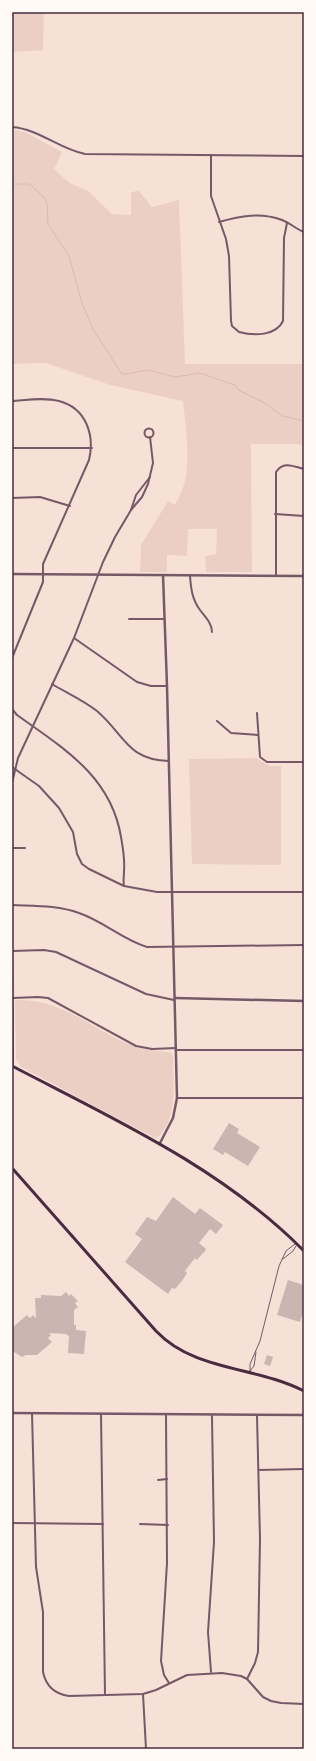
<svg xmlns="http://www.w3.org/2000/svg" width="316" height="1761" viewBox="0 0 316 1761" font-family="'DM Sans',sans-serif">
<style>
.green{fill:#ebcfc5}
.lines{fill:none;stroke-linecap:round;stroke-linejoin:round}
.stream{stroke:#dcb8b0;stroke-width:1}
.building{fill:#ccb4b1}
.service{stroke:#755966;stroke-width:1}
.minor{stroke:#755966;stroke-width:2}
.tertiary{stroke:#755966;stroke-width:2.5}
.trunk{stroke:#4a2c40;stroke-width:3}
.neatline{fill:none;stroke:#4a2c40;stroke-width:1.5}
</style>
<rect width="100%" height="100%" fill="#f7e1d7"/>
<!-- green -->
<g class="green">
<polygon points="12,12 44,12 43,50 12,52"/>
<path d="M12,129L27,133L62,152L54,169L70,183L88,191L112,214L131,215V193L138,190L152,207L179,200L185,364H304V446L298,444H251L252,572H206L205,556L216,554L217,529H188L187,556L167,555V572H140L141,545L168,501L175,505C178,499 181,494 183,488C191,464 186,427 183,401L110,385L46,363L12,364Z"/>
<polygon points="256,758 270,766 281,766 281,865 192,864 189,759"/>
<path d="M17,1000C61,999 88,1026 126,1043C142,1051 156,1049 171,1053L173,1057C173,1082 178,1116 160,1135L155,1138L21,1067L16,1059L15,1002Z"/>
</g>
<g class="lines">
<!-- stream -->
<polyline class="stream" points="12,184 29,184 44,197 47,204 48,224 69,256 82,303 93,329 121,373 125,374 148,370 175,377 200,373 235,385 240,391 263,402 283,416 304,421"/>
</g>
<!-- building -->
<g class="building">
<polygon points="229,1123 239,1129 237,1133 260,1147 248,1166 225,1152 223,1155 213,1149"/>
<polygon points="173,1197 195,1214 200,1208 223,1225 216,1234 210,1229 199,1243 206,1249 205,1251 197,1260 195,1258 185,1271 187,1273 182,1281 175,1289 172,1288 168,1294 125,1262 142,1239 135,1234 147,1217 156,1221"/>
<polygon points="288,1280 304,1285 304,1309 300,1322 277,1315"/>
<polygon points="66,1292 69,1296 71,1294 78,1301 75,1303 78,1307 74,1310 74,1325 76,1325 76,1330 86,1331 84,1354 68,1353 69,1336 66,1334 49,1333 51,1335 48,1338 52,1342 37,1355 26,1355 22,1357 14,1352 12,1350 13,1327 27,1315 30,1318 33,1315 36,1318 35,1298 41,1298 41,1295 61,1296"/>
<polygon points="267,1355 273,1357 270,1366 264,1364"/>
</g>
<g class="lines">
<!-- service -->
<g class="service">
<polyline points="283,1259 293,1251 296,1246"/>
<polyline points="250,1371 254,1366 256,1352"/>
<polyline points="250,1372 250,1364 260,1341 279,1266 286,1251 295,1244"/>
</g>
<!-- minor -->
<g class="minor">
<path d="M12,127C39,129 59,149 85,154L304,156"/>
<path d="M211,155V196L226,239L229,256L231,321L232,326L239,332C254,336 276,336 283,321L284,238L287,223"/>
<path d="M219,222C240,216 261,212 282,220C290,223 296,229 304,232"/>
<path d="M12,401C27,400 44,397 59,401C86,408 95,435 89,460L43,564V582L12,658"/>
<circle cx="149" cy="433" r="4.5"/>
<polyline points="12,448 92,448"/>
<polyline points="12,498 40,497 70,506"/>
<polyline points="131,510 136,495 150,477"/>
<polyline points="275,514 304,516"/>
<path d="M276,575V472C283,461 293,466 304,469"/>
<path d="M190,576C191,589 192,599 200,610C205,617 212,623 212,632"/>
<polyline points="129,619 164,619"/>
<polyline points="74,638 137,682 151,686 167,686"/>
<path d="M52,684C67,693 83,700 97,711C125,735 127,760 169,761"/>
<path d="M12,709L17,715C63,748 111,776 121,837C123,848 125,860 124,871C124,876 123,881 124,886"/>
<polyline points="257,713 260,757 267,762 304,762"/>
<polyline points="217,721 231,733 258,735"/>
<polyline points="12,767 39,786 59,808 73,832 77,854 82,864 89,869 124,886 157,892 304,892"/>
<polyline points="12,783 18,758 74,638 103,562 115,537 131,510 142,497 148,484 153,463 150,437"/>
<polyline points="12,848 25,848"/>
<path d="M12,905C34,906 58,905 79,913C103,921 123,940 147,947L304,945"/>
<polyline points="12,947 13,1067"/>
<polyline points="12,951 44,950 56,952 146,994 174,1000"/>
<polyline points="13,998 38,997 48,998 136,1046 152,1049 176,1048"/>
<polyline points="176,1050 304,1050"/>
<polyline points="177,1098 304,1098"/>
<path d="M32,1413L36,1567L43,1612V1672C46,1686 54,1694 69,1696L143,1694L156,1690L187,1675L222,1673L241,1676L247,1679L263,1697L271,1701L281,1703L304,1704"/>
<polyline points="101,1414 105,1695"/>
<polyline points="166,1415 167,1563 161,1661 164,1675 169,1683"/>
<polyline points="259,1470 304,1469"/>
<polyline points="158,1480 167,1479"/>
<polyline points="12,1523 103,1524"/>
<polyline points="140,1524 168,1525"/>
<polyline points="211,1672 208,1632 214,1542 212,1416"/>
<polyline points="247,1679 255,1663 258,1652 260,1539 257,1416"/>
<polyline points="143,1694 146,1749"/>
</g>
<!-- tertiary -->
<g class="tertiary">
<polyline points="12,574 304,576"/>
<polyline points="175,998 304,1001"/>
<polyline points="160,1143 173,1118 177,1098 167,686 163,575"/>
<polyline points="12,1413 304,1415"/>
</g>
<!-- trunk -->
<g class="trunk">
<path d="M12,1066C114,1119 222,1168 304,1251"/>
<path d="M12,1168L156,1331C195,1372 256,1366 304,1391"/>
</g>
</g>
<!-- border -->
<rect width="316" height="1761" fill="none" stroke="#fffaf5" stroke-width="26"/>
<rect x="13" y="13" width="290" height="1735" class="neatline"/>
</svg>
